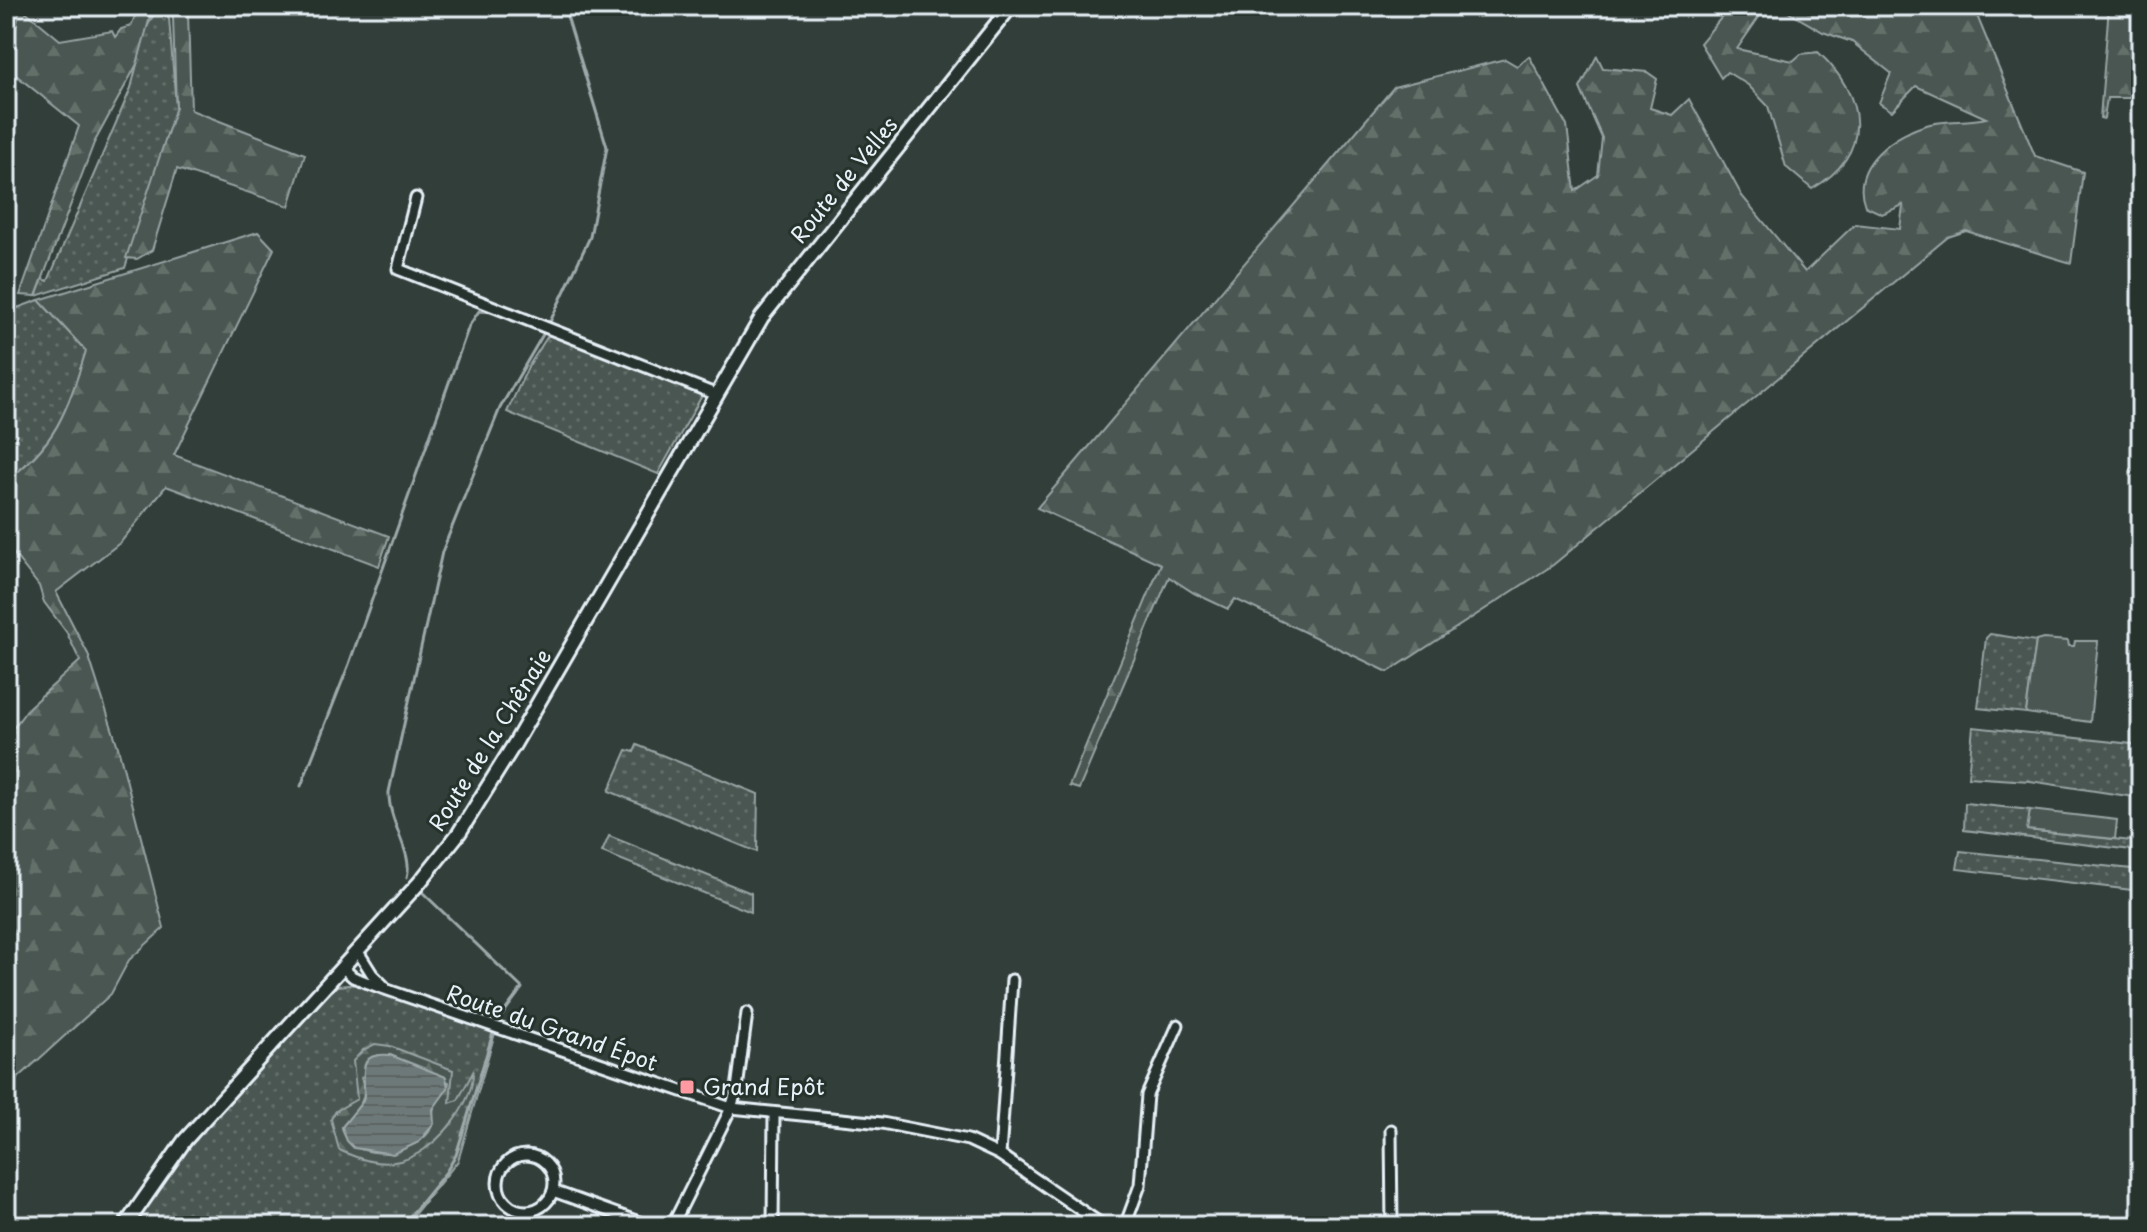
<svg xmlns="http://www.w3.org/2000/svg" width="2147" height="1232" viewBox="0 0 2147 1232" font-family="'Playpen Sans',sans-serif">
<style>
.grass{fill:url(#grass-dots);stroke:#98a4a4;stroke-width:2}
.forest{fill:url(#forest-firs);stroke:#98a4a4;stroke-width:2;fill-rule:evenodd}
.garden{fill:#495651;stroke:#98a4a4;stroke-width:2}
.water{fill:url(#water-rules);stroke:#9ea9ab;stroke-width:2}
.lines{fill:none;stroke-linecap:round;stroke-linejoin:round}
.stream{stroke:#9ea9ab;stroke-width:3}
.street-casing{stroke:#e8f1f8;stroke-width:15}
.secondary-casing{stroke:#e8f1f8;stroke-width:18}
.street{stroke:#26332d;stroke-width:9}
.secondary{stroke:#26332d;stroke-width:12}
.poi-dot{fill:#ff9aa2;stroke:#26332d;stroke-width:3}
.labels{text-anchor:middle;stroke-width:6;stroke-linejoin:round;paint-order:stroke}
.street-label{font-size:22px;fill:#e8f1f8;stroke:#26332d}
.poi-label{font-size:22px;fill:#e8f1f8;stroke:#26332d;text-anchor:start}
</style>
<defs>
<pattern id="grass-dots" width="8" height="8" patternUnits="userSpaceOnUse" patternTransform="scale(2)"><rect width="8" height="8" fill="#495651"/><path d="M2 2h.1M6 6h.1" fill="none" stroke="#636f6b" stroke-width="1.8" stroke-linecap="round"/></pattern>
<pattern id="forest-firs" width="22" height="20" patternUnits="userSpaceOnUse" patternTransform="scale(2)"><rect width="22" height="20" fill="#495651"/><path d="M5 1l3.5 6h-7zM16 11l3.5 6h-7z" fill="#636f6b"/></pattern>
<pattern id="water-rules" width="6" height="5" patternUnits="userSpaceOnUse" patternTransform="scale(2)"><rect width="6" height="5" fill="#6d7978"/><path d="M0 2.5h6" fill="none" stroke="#5b6363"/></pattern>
</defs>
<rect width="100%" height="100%" fill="#323e39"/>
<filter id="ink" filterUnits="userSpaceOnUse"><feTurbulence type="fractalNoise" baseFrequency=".0125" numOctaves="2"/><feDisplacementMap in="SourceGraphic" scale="16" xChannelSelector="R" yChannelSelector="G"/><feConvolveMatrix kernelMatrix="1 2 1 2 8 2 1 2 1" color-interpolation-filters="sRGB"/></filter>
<g filter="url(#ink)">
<!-- grass -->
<g class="grass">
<polygon points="163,12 169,18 176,107 125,268 36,296 43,279 48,281 131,88 146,29 154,14"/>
<path d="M39,300L86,351C67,410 58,442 6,481V312Z"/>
<polygon points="551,331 704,392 658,474 507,412 528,367"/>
<polygon points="1990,634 2036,641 2026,713 1978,708 1986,638"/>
<polygon points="1973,727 2141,745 2141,798 2030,781 1968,777"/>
<polygon points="637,745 758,794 757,852 609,791 627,750 634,752"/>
<polygon points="1965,803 2030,810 2028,830 2141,842 2141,851 1964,830"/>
<polygon points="609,836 751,893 751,912 602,852"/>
<polygon points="1960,851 2141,870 2141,891 1957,869"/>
<path d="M359,984L495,1033L458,1161L412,1217L435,1226H133C191,1136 262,1062 337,986Z"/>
</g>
<!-- forest -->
<g class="forest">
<polygon points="6,6 19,6 60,40 112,31 115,37 121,29 131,26 139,6 153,6 137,64 94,143 36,296 20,295 79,126 6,67 18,18 6,13"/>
<polygon points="165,6 183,6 188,13 191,110 305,154 289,206 177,169 152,250 137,259 126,258 176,107 173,17"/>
<path d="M1731,6H1746L1761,14L1737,49L1793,61L1801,54L1818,52C1866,96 1874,153 1812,189L1786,167L1768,106L1748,85L1727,72L1721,78L1700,43Z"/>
<path d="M1778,6H1973L2035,156L2083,172L2071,263L1966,231L1948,237L1553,565L1388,672L1235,599L1228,609L1194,593L1169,577L1079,789L1069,786L1161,564L1037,508L1394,87L1505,59L1517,66L1529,56L1567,126L1575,191L1598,175L1602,138L1580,88L1597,56L1603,68L1647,72L1657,79L1650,108L1672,115L1689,99L1742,196L1805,272L1855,224L1900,229L1903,205L1882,214L1865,206C1849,165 1895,133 1930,124C1948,120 1969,122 1986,118L1916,86L1892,111L1879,103L1891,73L1852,42L1823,32Z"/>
<polygon points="2109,6 2141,6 2141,60 2136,98 2107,98 2104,119 2100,118"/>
<path d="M258,232L274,249L174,455L389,536L379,566L166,486L121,542L56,592L88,654L118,747L164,928L129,960L111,994L6,1089V738L29,707L80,661L67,633L44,602L39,586L6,544V481C58,443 67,410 86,351L39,300Z"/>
<path d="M375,1044L390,1046L453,1070L450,1103L458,1100L473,1072C474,1106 433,1153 400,1161C378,1166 359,1159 339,1150L331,1119L336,1111L357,1099L353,1061L363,1050ZM390,1055L449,1082C447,1094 438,1098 434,1108C431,1116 434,1123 429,1132C411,1157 347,1163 342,1127C355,1111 371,1099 361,1078Z"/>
</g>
<!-- garden -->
<g class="garden">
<polygon points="2043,639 2068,641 2069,646 2074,646 2075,641 2098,641 2090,722 2026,713 2036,641"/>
<polygon points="2030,810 2117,820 2115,839 2027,830"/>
</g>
<!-- water -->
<path class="water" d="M390,1055L446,1077L448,1088L433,1109L434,1124L419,1142L393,1154L354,1148L347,1141L342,1127L363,1101C369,1082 350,1051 390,1055Z"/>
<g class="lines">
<!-- stream -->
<g class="stream">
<polyline points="537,319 549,324 590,237 607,147 564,6"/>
<polyline points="301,786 349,664 469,326 479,311 495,312"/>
<path d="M407,877C414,853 388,823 389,792L442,552L500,408L545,331"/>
<polyline points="420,890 522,988 497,1022"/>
<polyline points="402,1226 446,1172 456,1155 493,1033"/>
</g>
<!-- street casing -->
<g class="street-casing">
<g id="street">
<polyline points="416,198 398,269 715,394"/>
<polyline points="357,950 372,974 384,986"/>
<polyline points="342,967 353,977 379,987 731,1108 882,1123 968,1140 1000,1155 1104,1226"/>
<polyline points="1391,1130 1392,1226"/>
<circle cx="526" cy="1183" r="28"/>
<polyline points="1000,1155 1012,980"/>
<polyline points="553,1191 650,1226"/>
<polyline points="672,1226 731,1108 737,1089 747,1013"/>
<polyline points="773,1226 774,1115"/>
<polyline points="1125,1226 1140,1185 1147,1095 1178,1025"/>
</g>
</g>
<!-- secondary casing -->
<g class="secondary-casing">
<polyline id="secondary" points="125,1226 185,1140 419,883 459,833 515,743 762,317 1011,6"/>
</g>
<!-- street -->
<use href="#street" class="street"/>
<!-- secondary -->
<use href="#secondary" class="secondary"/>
</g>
</g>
<!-- markers -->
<rect class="poi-dot" x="679" y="1079" width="16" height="16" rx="4"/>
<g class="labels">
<!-- street labels -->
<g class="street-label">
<text transform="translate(844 180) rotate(-51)" y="8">Route de Velles</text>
<text transform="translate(490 740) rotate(-58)" y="8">Route de la Chênaie</text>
<text transform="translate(552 1028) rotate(19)" y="8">Route du Grand Épot</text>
</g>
<!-- poi labels -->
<g class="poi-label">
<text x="703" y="1095">Grand Epôt</text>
</g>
</g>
<!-- margin -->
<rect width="2147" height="1232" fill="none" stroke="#26332d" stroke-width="32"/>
<rect x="16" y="16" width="2115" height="1200" fill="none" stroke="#e8f1f8" stroke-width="3" filter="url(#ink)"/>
</svg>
